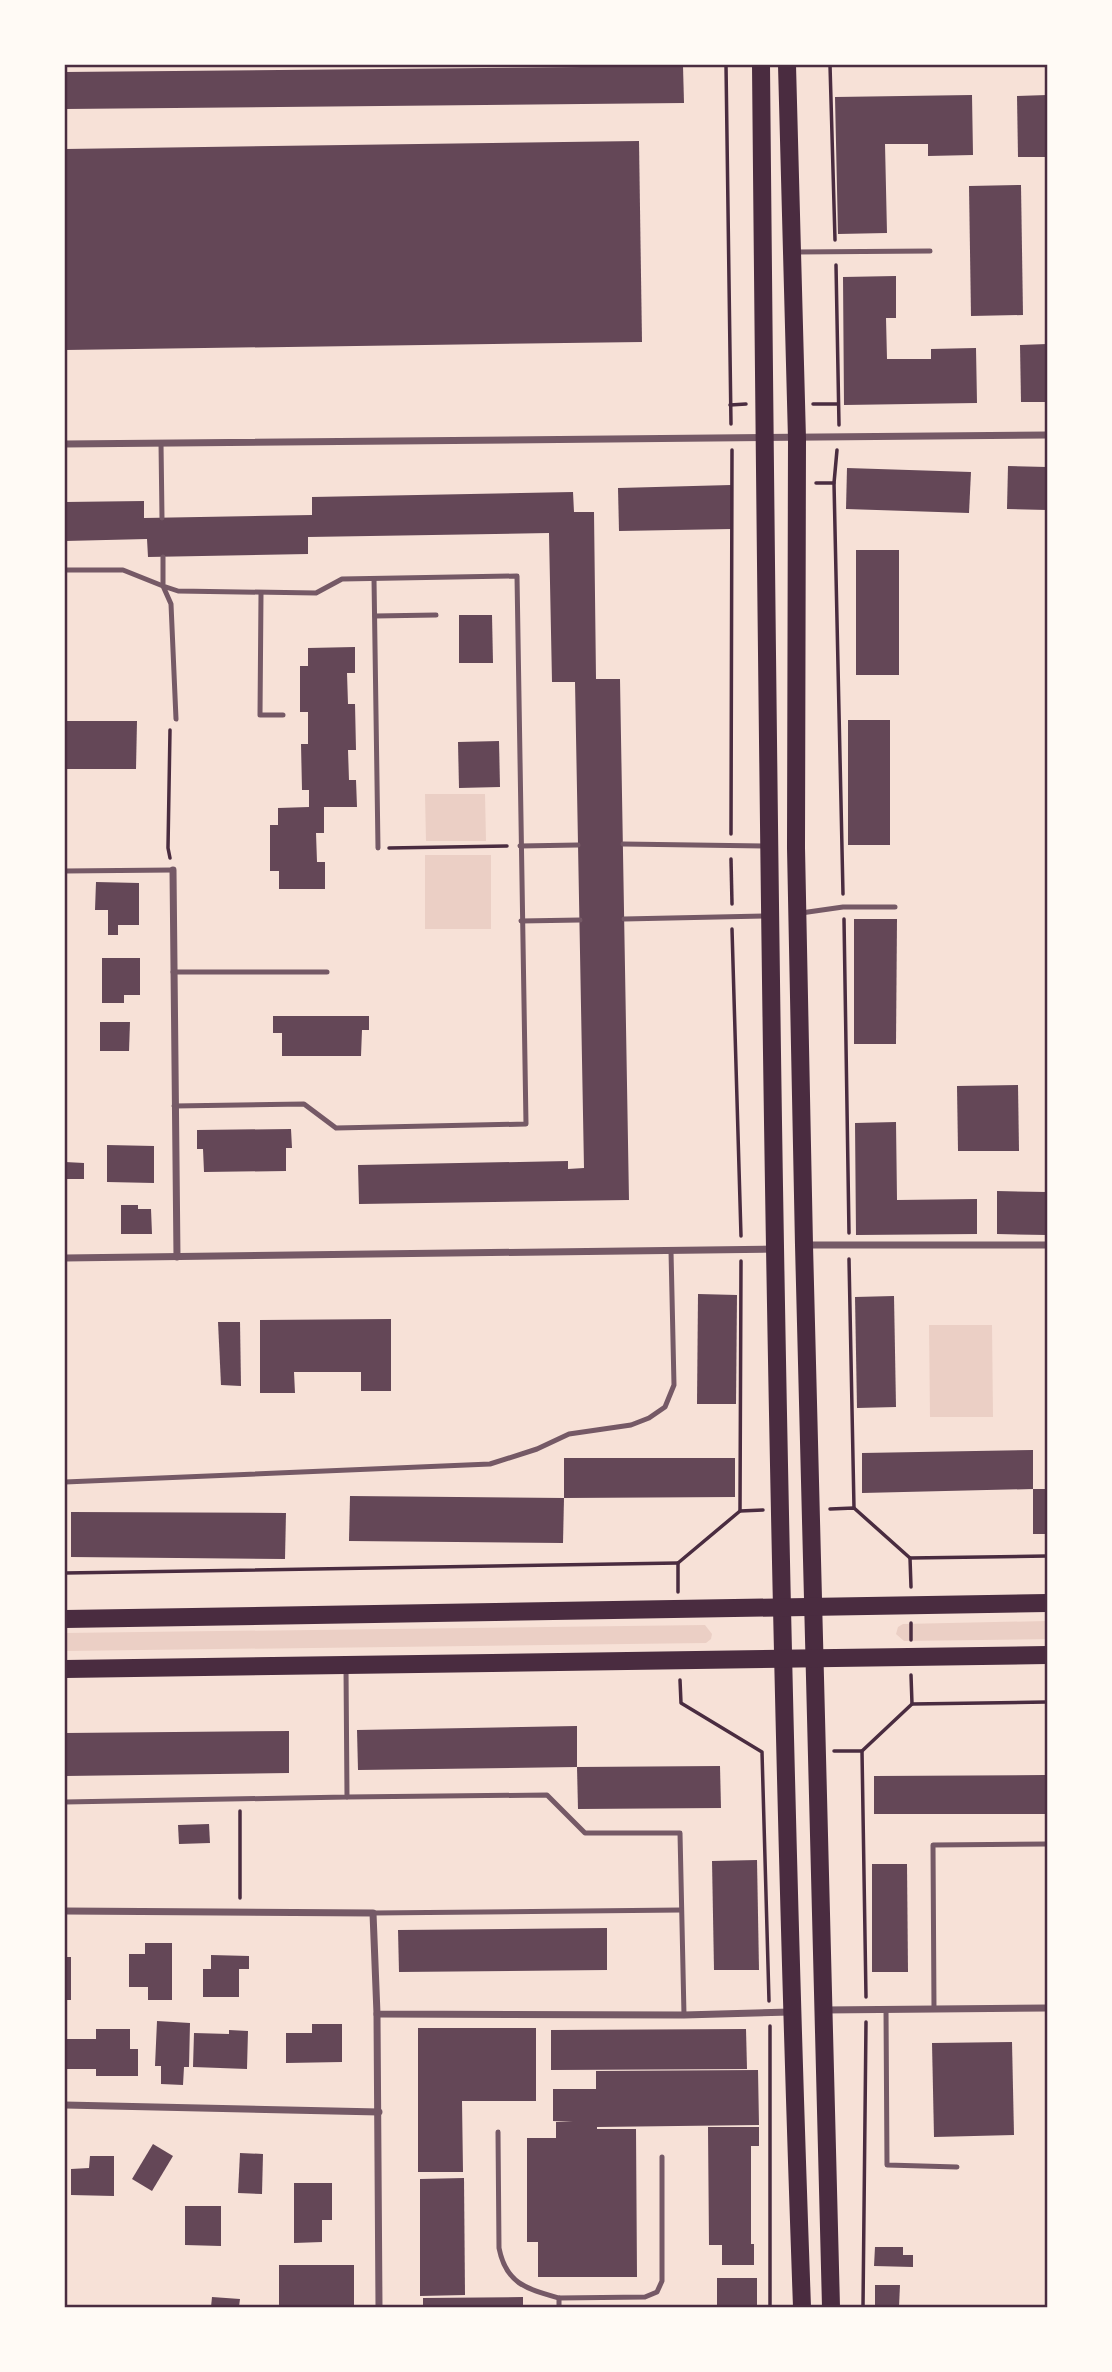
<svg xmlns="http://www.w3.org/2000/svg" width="1112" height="2372" viewBox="0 0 1112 2372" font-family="Raleway,sans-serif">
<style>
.green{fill:#ebcfc5}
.building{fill:#644757}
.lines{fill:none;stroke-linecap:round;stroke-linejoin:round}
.path{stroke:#4a2c40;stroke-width:3.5}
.service{stroke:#755966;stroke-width:5}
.minor{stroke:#755966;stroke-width:7}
.primary{stroke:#4a2c40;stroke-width:18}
.neatline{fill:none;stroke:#4a2c40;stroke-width:2.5}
</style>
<rect width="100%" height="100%" fill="#f7e1d7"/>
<!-- green -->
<g class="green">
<polygon points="425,794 485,794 486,841 426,841"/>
<rect x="425" y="855" width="66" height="74"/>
<polygon points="929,1325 992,1325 993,1417 930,1417"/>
<polygon points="1047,1621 1047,1639 904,1641 896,1634 898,1627 903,1624"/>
<polygon points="705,1625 712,1634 711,1639 706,1643 65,1651 65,1633"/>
</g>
<!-- building -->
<g class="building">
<polygon points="683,66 684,103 65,109 65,72"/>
<polygon points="972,95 973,155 928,156 928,144 885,144 887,233 838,234 835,97"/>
<polygon points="1047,95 1047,157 1018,157 1017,96"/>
<polygon points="639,141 642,342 65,350 65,149"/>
<polygon points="1021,185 1023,315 971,316 969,186"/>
<polygon points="896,276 896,318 886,318 887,359 931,359 931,349 976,348 977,403 844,405 843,277"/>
<polygon points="1047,344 1047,402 1021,402 1020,345"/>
<polygon points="1008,466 1047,467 1047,510 1007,509"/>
<polygon points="847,468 971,472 969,513 846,509"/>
<polygon points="731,485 732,529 619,531 618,488"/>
<polygon points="573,492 574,512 594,512 596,679 620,679 629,1200 359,1204 358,1165 568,1161 568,1169 584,1168 575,682 552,682 549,533 308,537 308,554 148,557 147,539 65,541 65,502 144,501 144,518 312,515 312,497"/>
<rect x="856" y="550" width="43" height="125"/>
<polygon points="459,615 492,615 493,663 459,663"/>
<polygon points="355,647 355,673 347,673 348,704 355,704 356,750 348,750 349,780 356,780 357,807 324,807 324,833 316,833 317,862 325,862 325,889 279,889 279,871 270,871 270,825 278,825 278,808 309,807 309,790 302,790 301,744 308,744 308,712 300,712 300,666 308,666 308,648"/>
<rect x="848" y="720" width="42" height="125"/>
<polygon points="65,721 137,721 136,769 65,769"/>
<polygon points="499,741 500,787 459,788 458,742"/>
<polygon points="96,882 139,883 139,925 118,925 118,935 108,935 108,910 95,910"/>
<polygon points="854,919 897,919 896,1044 854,1044"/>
<polygon points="102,958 140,958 140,995 124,995 124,1003 102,1003"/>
<polygon points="273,1016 369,1016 369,1030 362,1030 361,1056 282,1056 282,1033 273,1033"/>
<polygon points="100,1022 130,1022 129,1051 100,1051"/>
<polygon points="1018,1085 1019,1151 958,1151 957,1086"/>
<polygon points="896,1122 897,1200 977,1199 977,1234 856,1235 855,1123"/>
<polygon points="291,1129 292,1148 286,1148 286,1171 204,1172 203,1149 197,1149 197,1130"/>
<polygon points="107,1145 154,1146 154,1183 107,1182"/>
<polygon points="65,1162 84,1163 84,1179 65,1179"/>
<polygon points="997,1191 1047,1192 1047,1235 997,1234"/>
<polygon points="121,1205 138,1205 138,1209 151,1209 152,1234 121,1234"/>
<polygon points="698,1294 737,1295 736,1404 697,1404"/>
<polygon points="894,1296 896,1407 857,1408 855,1297"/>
<polygon points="391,1319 391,1391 361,1391 361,1372 294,1372 295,1393 260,1393 260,1320"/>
<polygon points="218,1322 240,1322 241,1386 221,1385"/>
<polygon points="1033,1450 1033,1489 862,1493 862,1453"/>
<polygon points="564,1458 735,1458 735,1497 564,1498"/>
<rect x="1033" y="1489" width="14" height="45"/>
<polygon points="350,1496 564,1498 563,1543 349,1541"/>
<polygon points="71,1512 286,1513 285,1559 71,1557"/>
<polygon points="577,1726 577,1767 358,1770 357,1730"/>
<polygon points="289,1731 289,1773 65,1776 65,1733"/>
<polygon points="720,1766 721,1808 578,1809 577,1767"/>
<polygon points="1045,1775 1045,1814 874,1814 874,1776"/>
<polygon points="209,1824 210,1843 179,1844 178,1825"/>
<polygon points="757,1860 759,1970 714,1970 712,1861"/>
<polygon points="872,1864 907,1864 908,1972 872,1972"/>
<polygon points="607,1928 607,1970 399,1972 398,1930"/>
<polygon points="145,1943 172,1943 172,2000 148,2000 148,1987 129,1987 129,1954 145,1954"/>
<polygon points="211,1955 249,1956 249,1969 239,1969 239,1997 203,1997 203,1969 211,1969"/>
<rect x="65" y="1957" width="6" height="43"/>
<polygon points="157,2021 190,2023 189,2067 184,2067 183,2085 161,2084 161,2066 155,2066"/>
<polygon points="312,2024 342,2024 342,2062 286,2063 286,2033 312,2033"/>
<polygon points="418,2028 536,2028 536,2101 462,2101 463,2172 418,2172"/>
<polygon points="96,2029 130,2029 130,2049 138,2049 138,2076 96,2076 96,2069 65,2069 65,2039 96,2039"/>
<polygon points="746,2029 747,2069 551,2070 551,2030"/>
<polygon points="229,2030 248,2031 247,2069 193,2067 194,2033 229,2034"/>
<polygon points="1012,2042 1014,2135 934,2137 932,2043"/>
<polygon points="758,2070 759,2125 597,2127 597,2129 636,2129 637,2277 538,2277 538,2242 527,2242 527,2138 556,2138 556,2122 573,2122 553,2121 553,2089 596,2089 596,2071"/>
<polygon points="708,2127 759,2127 759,2146 751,2146 751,2244 754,2244 754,2265 722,2265 722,2245 709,2245"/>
<polygon points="153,2144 173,2156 152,2191 132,2179"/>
<polygon points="240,2153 263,2154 262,2194 238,2193"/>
<polygon points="90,2156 114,2156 114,2196 71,2195 71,2169 89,2168"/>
<polygon points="464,2178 465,2295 420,2296 420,2179"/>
<polygon points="294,2183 332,2183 332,2220 322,2220 322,2242 294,2243"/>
<polygon points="185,2206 221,2206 221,2246 185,2245"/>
<polygon points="875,2247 903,2247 903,2255 913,2255 913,2267 874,2266"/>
<rect x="279" y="2265" width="75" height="42"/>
<rect x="717" y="2278" width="40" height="29"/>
<polygon points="875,2285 900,2285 899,2307 875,2307"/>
<polygon points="212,2297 240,2299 239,2307 211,2307"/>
<polygon points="523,2297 523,2307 423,2307 423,2298"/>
</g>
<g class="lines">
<!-- path -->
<g class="path">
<polyline points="726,65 731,424"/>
<polyline points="830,65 835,240"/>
<polyline points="836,265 839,425"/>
<polyline points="813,404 838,404"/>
<polyline points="730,405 746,404"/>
<polyline points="837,450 834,483 843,894"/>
<polyline points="816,483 834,483"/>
<polyline points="731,834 732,450"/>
<polyline points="389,848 507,846"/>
<polyline points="170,858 168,848 170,730"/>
<polyline points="731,859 732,904"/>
<polyline points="844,919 849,1233"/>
<polyline points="732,929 741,1236"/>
<polyline points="849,1259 854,1508"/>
<polyline points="830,1509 854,1508 910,1558 1047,1556"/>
<polyline points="740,1511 763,1510"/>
<polyline points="910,1558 911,1587"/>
<polyline points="65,1573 678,1563"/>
<polyline points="678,1592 678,1563 740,1511 741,1261"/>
<polyline points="911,1623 911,1640"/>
<polyline points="680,1680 681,1703 762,1752 769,2001"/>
<polyline points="912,1704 1047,1702"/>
<polyline points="834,1751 862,1751"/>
<polyline points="240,1898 240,1811"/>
<polyline points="866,1997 862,1751 912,1704 911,1675"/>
<polyline points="770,2026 770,2307"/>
<polyline points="863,2307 866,2022"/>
</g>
<!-- service -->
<g class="service">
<polyline points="796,252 930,251"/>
<polyline points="161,443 162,518"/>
<polyline points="163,557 163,586 178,591 316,593 342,579 517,576 526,1124 336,1128 304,1104 174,1106"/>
<polyline points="65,570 123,570 163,586 171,604 176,719"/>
<polyline points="374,579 378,848"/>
<polyline points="261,594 260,715 283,715"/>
<polyline points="375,616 436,615"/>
<polyline points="623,844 767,846"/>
<polyline points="520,846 578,845"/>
<polyline points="65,871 173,870"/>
<polyline points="801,913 843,907 895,907"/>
<polyline points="624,919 768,916"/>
<polyline points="521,921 580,920"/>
<polyline points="173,972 327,972"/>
<polyline points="65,1482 490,1464 537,1449 569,1434 631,1425 649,1418 665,1407 674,1385 671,1251"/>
<polyline points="347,1797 547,1795 585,1833 680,1833 684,2015"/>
<polyline points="65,1802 347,1797 346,1668"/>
<polyline points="373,1913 681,1910"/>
<polyline points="886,2009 887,2165 957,2167"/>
<polyline points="934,2009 933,1845 1047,1844"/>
<path d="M498,2132L499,2248C506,2284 527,2289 559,2298V2307"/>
<polyline points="559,2298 645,2297 657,2292 662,2281 662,2157"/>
</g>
<!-- minor -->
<g class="minor">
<polyline points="65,444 1047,435"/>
<polyline points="173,870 177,1257"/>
<polyline points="804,1245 1047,1245"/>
<polyline points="65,1258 774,1249"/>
<polyline points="65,1911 373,1913 377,2014 684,2015 790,2012"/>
<polyline points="824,2010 1047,2008"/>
<polyline points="377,2014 379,2307"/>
<polyline points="65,2105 379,2112"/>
</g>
<!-- primary -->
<g class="primary">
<path d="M761,65C768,812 775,1560 802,2307"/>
<polyline points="787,65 797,439 796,848 804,1245 831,2307"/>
<polyline points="65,1619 1047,1603"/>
<polyline points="65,1669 1047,1655"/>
</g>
</g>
<!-- border -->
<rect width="1112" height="2372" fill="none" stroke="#fffaf5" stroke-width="133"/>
<rect x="66" y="66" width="980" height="2240" class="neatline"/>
</svg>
